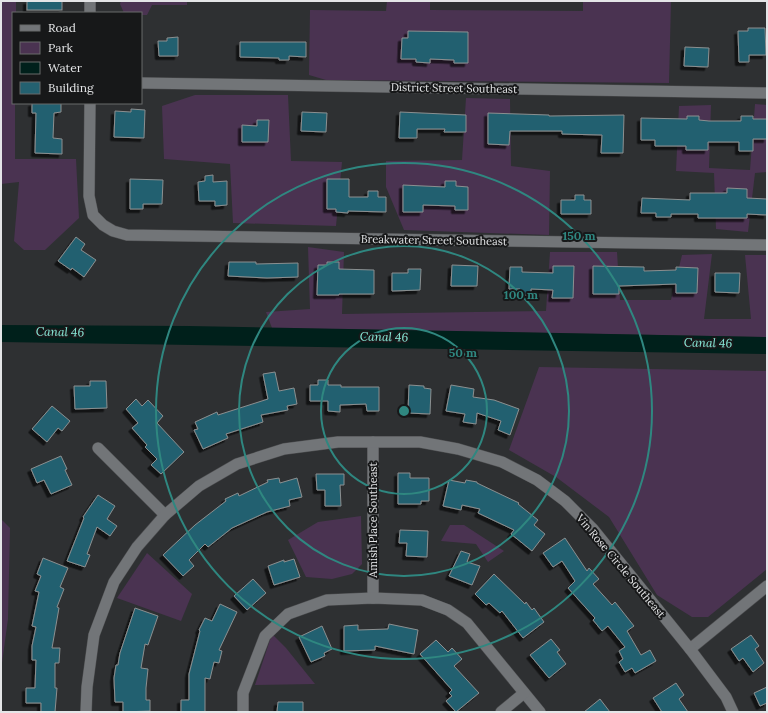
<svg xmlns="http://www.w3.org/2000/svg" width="768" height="713" viewBox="0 0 768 713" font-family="Lora,serif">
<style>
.green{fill:#4a3351}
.water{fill:#00201b}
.building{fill:#246170;stroke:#8b8f90;filter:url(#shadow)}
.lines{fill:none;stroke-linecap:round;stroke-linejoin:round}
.minor-casing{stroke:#4c4d4f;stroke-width:12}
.minor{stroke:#727578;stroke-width:11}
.ring{fill:none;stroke:#2f8780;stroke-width:2}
.labels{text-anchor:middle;stroke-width:4;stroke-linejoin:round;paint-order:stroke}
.street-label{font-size:11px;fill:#e4e5e7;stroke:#171819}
.water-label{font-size:12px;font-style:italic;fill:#8aebda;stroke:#171819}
.centre{fill:#2f8780;stroke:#171819;stroke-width:2}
.ring-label{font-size:12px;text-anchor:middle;font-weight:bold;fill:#2f8780;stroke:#171819;stroke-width:4;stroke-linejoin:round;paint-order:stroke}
</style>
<defs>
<filter id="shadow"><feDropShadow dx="-3.5" dy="3.5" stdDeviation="0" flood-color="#0009"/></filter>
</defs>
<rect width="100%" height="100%" fill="#2e3032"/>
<!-- green -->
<g class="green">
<polygon points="1,1 16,1 16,13 13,13 13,103 15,103 15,159 76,159 79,218 45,250 24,250 14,241 19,182 1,184"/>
<polygon points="121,1 187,1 187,5 152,5 147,15 141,15 141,13 124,13 120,4"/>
<polygon points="387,1 430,1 430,10 583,11 583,1 671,1 669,83 326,80 309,75 310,10 386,11"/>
<polygon points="195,95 288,95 291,161 342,162 336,226 233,223 230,164 164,159 162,106"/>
<polygon points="466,98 510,99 511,166 550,171 549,235 404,230 386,187 386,161 462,160"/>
<polygon points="755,104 767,105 767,172 755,173 748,232 716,229 714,173 676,171 679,106 711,105 709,168 750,170"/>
<polygon points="308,247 344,252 342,314 546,311 550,252 617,252 620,300 671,300 682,255 712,254 704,319 751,319 745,255 767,255 767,337 272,328 266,312 310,309"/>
<polygon points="539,367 767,371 767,569 708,617 692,617 657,595 609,517 556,477 509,450"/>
<polygon points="361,516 362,564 352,574 332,579 306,577 288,540 318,522"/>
<polygon points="1,519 10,528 8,619 1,670"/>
<polygon points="450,525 464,525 504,551 488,562 476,544 441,541"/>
<polygon points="147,553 192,594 181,621 117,598"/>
<polygon points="272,634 286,648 315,684 255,685"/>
</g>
<!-- water -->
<polygon class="water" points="1,325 189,326 767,337 767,354 1,342"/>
<!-- building -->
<g class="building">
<rect x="27" y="1" width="35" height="9"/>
<polygon points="748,28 765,28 766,55 749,55 749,62 739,62 738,31 748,31"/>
<polygon points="408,31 468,32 468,63 454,63 454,60 430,59 430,63 416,62 416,59 401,59 402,38 408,38"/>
<polygon points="178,37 178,56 159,56 158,41 167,41 167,38"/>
<polygon points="240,42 306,42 306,57 289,56 289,60 279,60 279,58 240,57"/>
<polygon points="685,47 709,48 708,67 684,66"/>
<polygon points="32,103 61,103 61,112 54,113 53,138 62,139 62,154 35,153 36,113 32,113"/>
<polygon points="131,109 145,110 144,138 114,137 115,111 131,112"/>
<polygon points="302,112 327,113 326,132 301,131"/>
<polygon points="400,112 466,115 466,132 444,132 445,129 417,129 417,138 399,138"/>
<polygon points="488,113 549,115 549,116 624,115 623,153 601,153 602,135 562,134 562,131 510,131 509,145 488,144"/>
<polygon points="687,116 699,116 699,120 709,121 741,121 741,116 753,116 753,119 767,119 767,139 753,139 753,151 739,151 739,142 708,142 708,150 686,150 686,146 655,146 655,140 641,140 641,118 687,119"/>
<polygon points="257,120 269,120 268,142 242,142 242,125 257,126"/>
<polygon points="213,175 213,182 227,181 227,205 215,206 215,201 199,201 198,182 205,181 205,176"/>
<polygon points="130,179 163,180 162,204 143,204 143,209 130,209"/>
<polygon points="327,179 349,179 349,197 368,197 368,191 378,191 378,197 386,197 386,212 348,211 348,213 336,212 336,209 327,209"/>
<polygon points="445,181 456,181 456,186 468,187 468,210 455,210 455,206 423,205 423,212 403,212 403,185 445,187"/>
<polygon points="727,188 747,189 747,198 767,199 767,215 747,214 747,218 698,218 698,214 671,214 671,217 656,217 656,213 641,213 642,198 690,200 690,193 727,193"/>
<polygon points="575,195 584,195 584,200 591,200 591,214 561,214 561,200 575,200"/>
<polygon points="76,237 85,244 81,250 96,260 84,277 72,268 71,270 58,261"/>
<polygon points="229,262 256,262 256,264 298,263 298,277 267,278 228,276"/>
<polygon points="327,262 339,262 339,269 374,270 374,294 339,294 339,295 317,295 318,265 327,265"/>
<polygon points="452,265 478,266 477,286 451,286"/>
<polygon points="553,266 574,266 573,298 552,298 553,290 531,289 531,295 520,295 520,289 509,289 510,267 522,267 522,272 553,273"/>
<polygon points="593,266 644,267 644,271 676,270 676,267 698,268 697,293 676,293 676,284 619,286 619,294 593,294"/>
<polygon points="408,269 421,269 420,290 392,291 392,273 408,273"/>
<polygon points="715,273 740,273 739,293 715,292"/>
<polygon points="275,372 279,391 294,388 297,404 287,406 288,410 261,415 263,422 226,434 228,438 203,449 194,430 198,429 195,422 217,412 218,415 268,399 263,374"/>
<polygon points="318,380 328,380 328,385 341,385 341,387 379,387 379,411 367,411 366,404 340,405 340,412 328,411 328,401 310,401 310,385 318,385"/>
<polygon points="90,381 106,381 107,408 75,409 74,386 90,386"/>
<polygon points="409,385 424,386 424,388 431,389 430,414 408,413"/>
<polygon points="451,385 474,389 473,397 494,400 519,409 510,435 498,430 501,421 477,413 476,424 463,422 465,414 446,411"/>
<polygon points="136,399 142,406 148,400 163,416 157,423 184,452 161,474 151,465 157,459 145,447 147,445 132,428 138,423 126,409"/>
<polygon points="52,406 70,421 62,431 58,428 47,442 32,429"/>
<polygon points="61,456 67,469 65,470 72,485 51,494 44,480 37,483 31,469"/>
<polygon points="398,473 410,473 410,478 429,478 429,501 421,501 421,504 398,504"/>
<polygon points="316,474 344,474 344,485 340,485 341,506 325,506 325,490 317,490"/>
<polygon points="279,478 280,483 297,478 302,497 289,500 290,506 267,512 232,528 208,547 205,544 189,560 194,566 183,576 163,555 195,525 226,501 225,499 238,493 239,496 268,482 267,480"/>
<polygon points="449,480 465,483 466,480 477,482 477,483 519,503 518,504 538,520 534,525 545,534 532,551 511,534 514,530 478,513 480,509 462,505 461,510 443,506"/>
<polygon points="98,495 115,506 107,519 117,526 110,536 97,527 87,554 90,555 85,567 67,561 84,518 83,517"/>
<polygon points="400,530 428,531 427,557 406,556 407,543 399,543"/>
<polygon points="565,538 587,571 589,568 599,579 593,584 612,605 615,602 634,626 627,631 641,655 650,650 656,661 635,673 632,668 625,672 619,662 623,659 619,651 625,647 608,626 602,631 593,620 595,618 568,588 575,581 562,561 553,567 543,553"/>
<polygon points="461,551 470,554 467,562 480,566 472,585 449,576"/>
<polygon points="43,558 68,568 60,587 64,589 57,607 59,608 52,648 60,648 59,663 55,663 55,688 57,688 55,712 41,712 41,703 26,703 26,688 35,688 36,660 32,660 32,646 36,627 32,626 39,592 35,591 41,576 37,574"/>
<polygon points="294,559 300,577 274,585 268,566 284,560 284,562"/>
<polygon points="494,574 525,604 526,602 532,610 534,608 544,622 523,638 502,611 500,613 489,603 486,605 475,594"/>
<polygon points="253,579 266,593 247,610 234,596"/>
<polygon points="220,604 237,612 219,650 222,651 219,663 214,662 210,679 205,678 205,712 181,712 181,700 189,700 189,674 200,631 199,630 205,618 212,621"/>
<polygon points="135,608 158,616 148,645 145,644 141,668 148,669 146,688 146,700 150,700 150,711 123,712 123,702 115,702 114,678 116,665 118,665 120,653"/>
<polygon points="389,624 418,630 414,654 375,646 375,650 344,651 344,626 358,625 358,630 388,629"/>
<polygon points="322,626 332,649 324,653 325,656 311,662 299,637"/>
<polygon points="751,635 759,646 755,649 764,663 753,672 743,658 739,661 731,649"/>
<polygon points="551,639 560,650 557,652 566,664 549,678 530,655"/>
<polygon points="436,640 448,652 452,648 462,659 454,666 479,693 456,712 446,701 452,696 449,693 452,690 420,654"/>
<polygon points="676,683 684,695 679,699 688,712 662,712 653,698"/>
<polygon points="767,687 767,703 760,706 754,693"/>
<polygon points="600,699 610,712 584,712"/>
<polygon points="278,702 303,702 303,712 277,712"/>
</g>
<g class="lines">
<!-- minor casing -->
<g class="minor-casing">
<g id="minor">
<polyline points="90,13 90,1"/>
<polyline points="141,83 767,93"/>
<polyline points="90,103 89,196 93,215 103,225 113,231 127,235 767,245"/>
<polyline points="98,448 165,515"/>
<polyline points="373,598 373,442"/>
<polyline points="690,649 767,586"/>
<polyline points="86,712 87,687 94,635 114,582 137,547 165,515 199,486 237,464 284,449 338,442 420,442 458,449 502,462 537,480 565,501 593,529 690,649 726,697 733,712"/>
<polyline points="243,712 243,693 265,636 288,614 327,600 373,598 422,600 448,610 467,623 540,712"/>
<polyline points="501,712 524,693"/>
</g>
</g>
<!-- minor -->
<use href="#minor" class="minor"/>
</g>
<!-- distance rings -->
<g class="ring">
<circle cx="404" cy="411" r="83"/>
<circle cx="404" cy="411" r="165"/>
<circle cx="404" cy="411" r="248"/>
</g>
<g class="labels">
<!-- street labels -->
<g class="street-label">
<text transform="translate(454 88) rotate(1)" y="4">District Street Southeast</text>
<text transform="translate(434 240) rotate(1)" y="4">Breakwater Street Southeast</text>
<text transform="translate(373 520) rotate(-90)" y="4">Amish Place Southeast</text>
<text transform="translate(621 566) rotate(50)" y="4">Vin Rose Circle Southeast</text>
</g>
<!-- water labels -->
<g class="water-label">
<text transform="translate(60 332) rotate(1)" y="4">Canal 46</text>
<text transform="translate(384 337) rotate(1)" y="4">Canal 46</text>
<text transform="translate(708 343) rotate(1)" y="4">Canal 46</text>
</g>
</g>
<circle cx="404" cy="411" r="6" class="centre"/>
<g class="ring-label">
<text x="579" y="240">150 m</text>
<text x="521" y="299">100 m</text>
<text x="463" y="357">50 m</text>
</g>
<!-- border -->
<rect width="768" height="713" fill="none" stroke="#e4e5e7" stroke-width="4"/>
<!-- legend -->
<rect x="12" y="12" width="130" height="92" fill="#171819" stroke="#696a6b"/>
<rect x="20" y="25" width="20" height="6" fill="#727578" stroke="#696a6b"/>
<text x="48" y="32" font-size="12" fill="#e4e5e7">Road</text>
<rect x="20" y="42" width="20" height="12" fill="#4a3351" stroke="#696a6b"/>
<text x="48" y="52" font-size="12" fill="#e4e5e7">Park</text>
<rect x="20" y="62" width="20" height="12" fill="#00201b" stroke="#696a6b"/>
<text x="48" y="72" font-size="12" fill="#e4e5e7">Water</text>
<rect x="20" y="82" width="20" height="12" fill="#246170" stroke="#696a6b"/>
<text x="48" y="92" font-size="12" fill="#e4e5e7">Building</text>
</svg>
